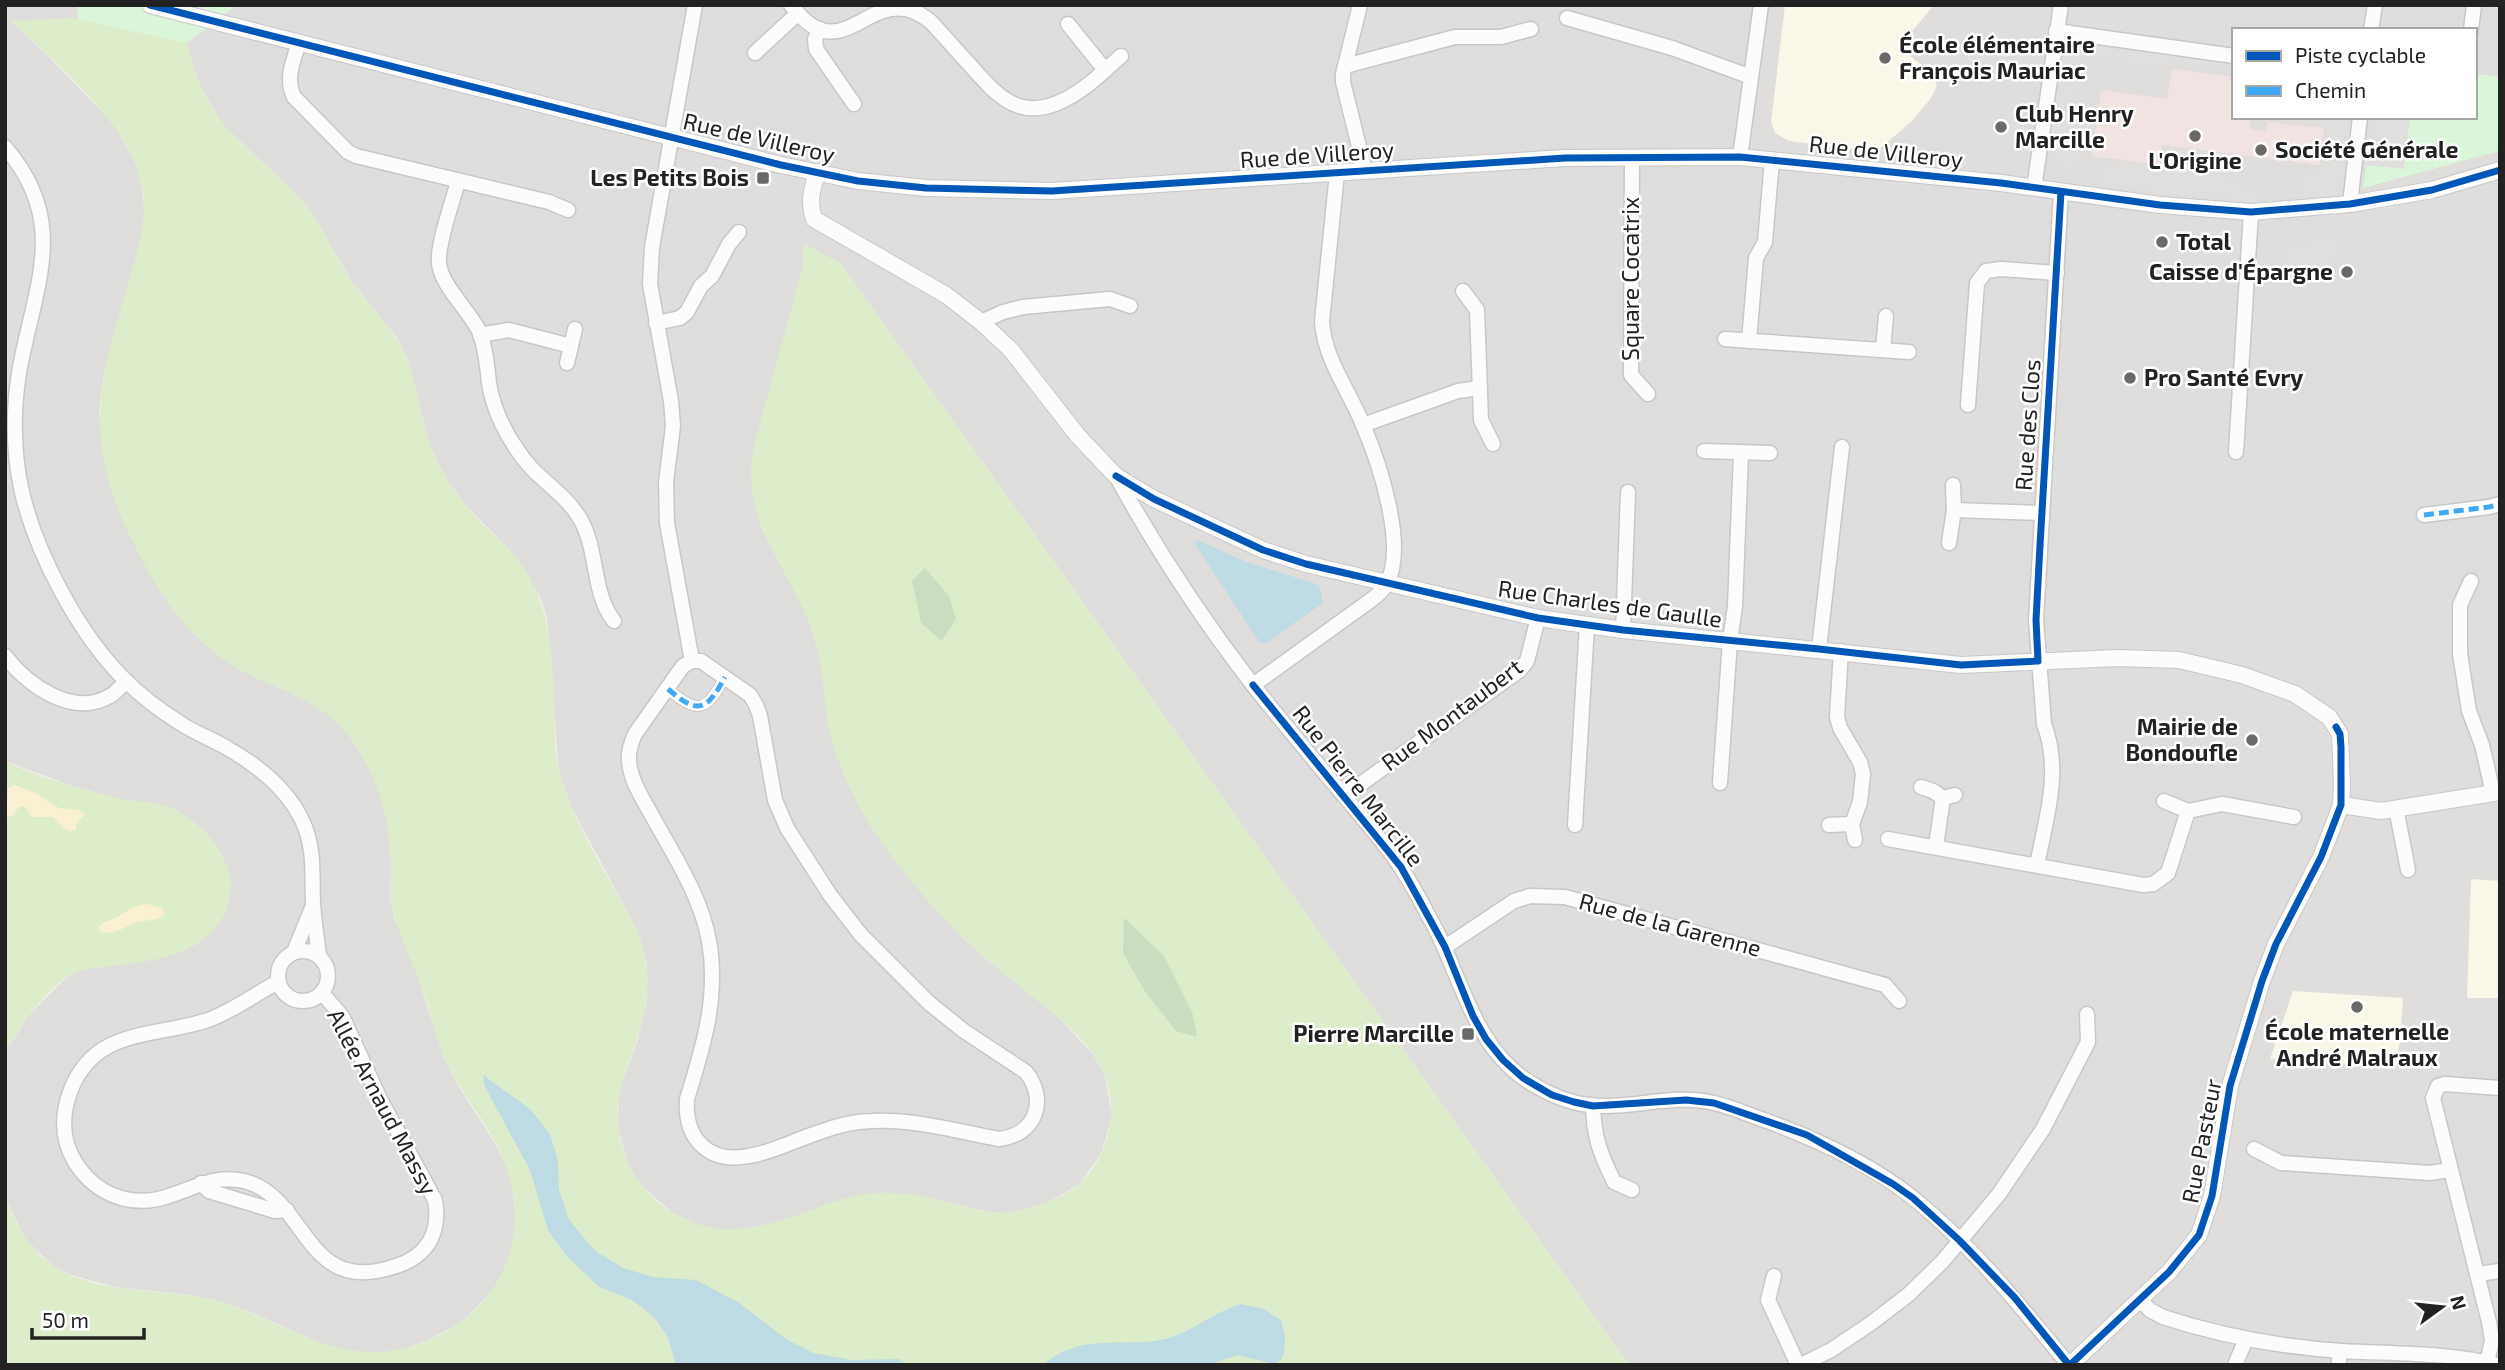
<svg xmlns="http://www.w3.org/2000/svg" width="2505" height="1370" viewBox="0 0 2505 1370" font-family="'Exo 2',sans-serif">
<style>
.residential{fill:#dfdedc;fill-rule:evenodd}
.commercial{fill:#f1e3e1}
.education{fill:#f8f7e8}
.grass{fill:#ddeccb}
.forest{fill:#cbdec1}
.sand{fill:#f8f0d0}
.park{fill:#daf5da}
.parking{fill:#e0dfde}
.water{fill:#bfdbe3}
.lines{fill:none;stroke-linecap:round;stroke-linejoin:round}
.pedestrian-casing{stroke:#c9c8c7;stroke-width:12}
.minor-casing{stroke:#c9c8c7;stroke-width:17}
.tertiary-casing{stroke:#c9c8c7;stroke-width:18}
.pedestrian{stroke:#fdfcfc;stroke-width:10}
.minor{stroke:#fdfcfc;stroke-width:14}
.tertiary{stroke:#fdfcfc;stroke-width:16}
.quiet{stroke:#3fa9f5;stroke-width:5;stroke-dasharray:10 5;stroke-linecap:butt}
.cycleway-casing{stroke:#fff;stroke-width:11}
.cycleway{stroke:#0057b8;stroke-width:7}
.poi-dot{fill:#6a6968;stroke:#fff;stroke-width:2.5}
.labels{text-anchor:middle;stroke-width:5;stroke-linejoin:round;paint-order:stroke}
.poi-label{font-size:23px;font-weight:bold;fill:#222;stroke:#fff;text-anchor:start}
.street-label{font-size:23px;fill:#222;stroke:#fff}
</style>
<rect width="100%" height="100%" fill="#f0eeeb"/>
<!-- residential -->
<g class="residential">
<polygon points="5,5 76,5 79,19 12,22 47,55 114,124 137,166 142,186 144,209 143,232 110,349 103,379 99,414 122,517 161,593 195,635 237,668 318,706 334,718 349,735 369,767 379,790 388,824 391,863 390,896 394,917 416,971 444,1058 459,1087 496,1145 506,1165 512,1186 516,1219 510,1256 496,1287 461,1323 426,1341 400,1350 370,1354 350,1352 318,1342 248,1311 215,1300 183,1294 114,1287 69,1274 53,1266 26,1240 5,1198 5,1052 29,1015 67,977 84,968 107,966 117,798 72,786 5,761"/>
<path d="M237,5H2500V1365H1629L840,263L804,245L803,267L753,453L752,489L761,527L800,601L812,629L821,663L829,728L870,825L891,854L914,884L962,937L990,962L1056,1015L1093,1054L1105,1075L1112,1117L1101,1154L1079,1184L1049,1202L1019,1211L1004,1213L989,1212L930,1198L886,1193L835,1202L784,1222L734,1230L715,1229L698,1225L673,1213L645,1189L633,1174L627,1161L618,1128L619,1092L637,1042L647,1000V964L638,932L572,808L559,774L547,617L540,596L510,550L466,506L445,477L429,443L408,360L397,338L352,282L314,216L300,198L224,126L203,91L193,69L187,43ZM2234,30H2475V117H2234Z"/>
</g>
<!-- commercial -->
<polygon class="commercial" points="2172,69 2234,77 2234,117 2249,117 2251,129 2266,131 2268,122 2324,128 2320,165 2162,145 2159,165 2092,156 2101,90 2167,99"/>
<!-- education -->
<g class="education">
<polygon points="1785,5 1934,5 1899,47 1929,71 1935,78 1937,86 1931,98 1913,120 1876,152 1789,141 1775,133 1771,122"/>
<polygon points="2471,879 2500,881 2500,998 2467,998"/>
<polygon points="2293,991 2403,998 2400,1043 2394,1066 2270,1059"/>
</g>
<!-- grass -->
<g class="grass">
<path d="M74,18L187,43C196,81 212,116 241,143C266,167 293,186 312,214C327,235 337,260 352,282C370,308 395,329 407,359C420,392 420,428 437,460C448,483 462,503 479,521C489,531 500,540 510,550C561,607 552,684 556,756C566,815 610,878 638,932C646,955 650,977 646,1002C641,1032 629,1059 621,1088C609,1132 628,1180 664,1207C686,1223 712,1231 739,1229C785,1226 817,1203 860,1195C883,1191 907,1193 931,1198C959,1204 989,1217 1018,1211C1041,1206 1065,1197 1082,1181C1110,1154 1119,1108 1104,1073C1088,1036 1053,1015 1024,990C994,965 964,940 938,912C890,859 845,799 829,729C822,694 824,658 810,624C790,574 752,531 751,475C751,451 759,428 765,405C777,359 791,313 803,267L804,244L840,263L1629,1365H5V1198C17,1226 30,1252 57,1268C104,1296 162,1287 213,1300C273,1315 326,1360 390,1351C480,1338 537,1256 507,1169C494,1129 463,1098 446,1061C436,1039 432,1015 424,993C415,968 403,944 395,918C389,901 391,883 391,865C391,819 378,778 352,740C327,702 279,691 241,670C182,638 148,577 122,518C74,409 117,338 142,233C144,216 145,200 142,184C129,123 56,63 11,21Z"/>
<path d="M5,761C39,778 80,789 117,798C134,802 158,801 174,809C202,825 222,844 230,876C233,888 229,907 223,917C201,956 152,961 111,966C96,968 84,968 70,975C47,988 18,1028 5,1052Z"/>
</g>
<!-- forest -->
<g class="forest">
<polygon points="925,568 949,596 956,619 942,641 921,623 912,581"/>
<polygon points="1124,918 1164,956 1193,1015 1197,1037 1176,1031 1144,990 1123,953"/>
</g>
<!-- sand -->
<g class="sand">
<path d="M15,785L38,794L59,808L79,810L85,815L77,822L76,830C65,834 60,823 52,817H32L25,807L20,806L12,816L5,818L8,788Z"/>
<path d="M147,904L163,908L164,916C155,921 145,920 135,923C122,928 115,935 100,932L99,927L103,922C121,919 129,905 147,904Z"/>
</g>
<!-- park -->
<g class="park">
<polygon points="76,5 237,5 187,43 79,19"/>
<polygon points="2475,74 2500,77 2500,151 2363,188 2372,117 2475,117"/>
</g>
<!-- parking -->
<g class="parking">
<polygon points="2092,17 2128,21 2126,32 2234,48 2234,73 2170,64 2156,68 2094,59 2086,44"/>
<polygon points="2062,52 2082,56 2072,135 2076,148 2085,154 2075,172 2064,171 2052,160 2049,144"/>
<polygon points="2269,117 2357,117 2348,195 2299,203 2295,181 2322,167 2327,128 2269,120"/>
<polygon points="2371,117 2410,117 2404,169 2365,165"/>
<polygon points="2164,151 2219,159 2220,174 2239,178 2253,189 2264,204 2094,186 2106,160 2162,168"/>
<polygon points="2339,237 2344,262 2289,274 2282,244"/>
</g>
<!-- water -->
<g class="water">
<polygon points="1197,540 1244,561 1319,585 1323,603 1266,643 1260,643 1195,544"/>
<polygon points="483,1075 530,1109 550,1134 558,1161 559,1189 569,1220 595,1251 623,1268 653,1277 696,1280 738,1302 786,1339 813,1353 852,1360 898,1359 909,1365 676,1365 668,1337 653,1316 632,1300 598,1286 565,1254 548,1230 530,1170 485,1087"/>
<path d="M1240,1304L1264,1309L1281,1320L1285,1337L1284,1352L1282,1359L1274,1364L1237,1355L1210,1365H1043C1086,1329 1128,1351 1172,1337C1196,1329 1215,1312 1240,1304Z"/>
</g>
<g class="lines">
<!-- pedestrian casing -->
<g class="pedestrian-casing">
<path id="pedestrian" d="M668,689C699,716 707,710 725,677"/>
</g>
<!-- minor casing -->
<g class="minor-casing">
<g id="minor">
<path d="M791,5C837,66 862,2 905,9C915,10 923,16 930,21C944,36 957,51 970,65C998,97 1021,123 1066,99C1086,89 1104,71 1121,56"/>
<polyline points="1360,5 1343,74 1343,82 1365,171"/>
<polyline points="1567,18 1672,48 1751,77"/>
<polyline points="1068,24 1105,70"/>
<polyline points="820,29 815,39 816,49 854,104"/>
<polyline points="2371,30 2375,5"/>
<polyline points="2471,30 2474,5"/>
<polyline points="2056,31 2234,56"/>
<path d="M299,43C293,61 285,79 294,97L348,152L356,156L549,202L568,210"/>
<polyline points="755,53 797,14"/>
<polyline points="1345,66 1455,37 1501,37 1531,29"/>
<path d="M5,147C69,221 36,283 20,367C13,407 13,449 21,488C35,552 79,635 126,681C142,697 161,711 180,723C195,733 212,739 227,748C257,765 287,789 302,820C315,847 312,874 313,903C314,921 317,938 319,956"/>
<polyline points="1740,157 1761,5"/>
<polyline points="1632,158 1631,375 1648,394"/>
<path d="M458,181C453,201 437,244 439,263C441,286 469,310 479,331C486,348 487,366 489,383C493,408 504,431 518,451C534,477 563,491 579,517C599,549 591,592 614,621"/>
<polyline points="2034,188 2061,5"/>
<polyline points="2350,204 2360,117"/>
<polyline points="1463,291 1477,310 1481,420 1493,444"/>
<polyline points="981,322 1003,312 1023,307 1110,299 1130,306"/>
<polyline points="656,323 680,318 687,312 701,286 712,276 729,244 739,232"/>
<polyline points="480,335 509,330 571,346"/>
<polyline points="1725,339 1909,352"/>
<polyline points="1749,341 1756,258 1765,242 1772,160"/>
<polyline points="1883,350 1886,316"/>
<polyline points="567,363 575,329"/>
<polyline points="1968,405 1977,283 1986,271 2001,269 2057,273"/>
<polyline points="1363,425 1458,391 1480,388"/>
<polyline points="1704,451 1770,453"/>
<polyline points="2236,452 2251,212"/>
<path d="M1116,476C1156,549 1202,619 1253,685C1283,723 1314,760 1345,797C1364,820 1385,842 1401,868C1414,887 1424,908 1435,928C1462,980 1474,1045 1526,1080C1546,1093 1567,1103 1590,1105C1631,1110 1672,1093 1714,1103C1732,1107 1749,1115 1767,1121C1816,1139 1872,1165 1913,1198C1973,1246 2020,1306 2069,1365"/>
<polyline points="1954,510 2042,513"/>
<polyline points="2424,515 2489,507 2500,504"/>
<polyline points="1949,543 1954,510 1953,485"/>
<polyline points="2471,581 2460,605 2460,654 2469,711 2482,745 2493,793"/>
<polyline points="1623,630 1628,492"/>
<polyline points="1819,649 1842,447"/>
<polyline points="1841,651 1837,717 1840,728 1860,762 1863,774 1860,802 1852,824 1855,840"/>
<path d="M5,656C28,685 72,718 110,696C116,693 121,686 126,681"/>
<path d="M692,661H701L750,695L756,705L760,716L775,800L787,828L830,895L861,935L929,1003L964,1031L1026,1072C1048,1100 1036,1135 999,1139C956,1131 916,1119 872,1121C855,1121 836,1126 820,1132C797,1139 774,1152 749,1156C709,1164 684,1139 687,1099C703,1048 719,996 709,941C701,896 673,854 651,814C642,797 630,780 629,760C628,751 631,743 635,734L683,666Z"/>
<polyline points="692,661 667,523 666,482 673,426 671,401 650,284 652,247 695,5"/>
<path d="M1253,685L1371,600C1376,596 1383,591 1386,585C1408,548 1379,462 1363,425C1349,390 1324,359 1322,321L1337,173"/>
<polyline points="1720,783 1730,641 1735,606 1741,454"/>
<polyline points="1921,787 1933,791 1943,798 1955,795"/>
<polyline points="1344,796 1520,670 1527,661 1538,618"/>
<polyline points="2164,801 2188,811 2222,804 2294,817"/>
<polyline points="2396,808 2408,870"/>
<polyline points="1575,825 1587,625"/>
<polyline points="1829,825 1852,824"/>
<polyline points="1888,839 2143,885 2153,884 2168,873 2188,811"/>
<polyline points="1936,846 1943,798"/>
<path d="M2037,865C2046,818 2062,771 2044,724L2036,620L2061,192"/>
<polyline points="1445,947 1514,901 1530,896 1565,897 1885,985 1899,1001"/>
<circle cx="303" cy="976" r="25"/>
<polyline points="294,952 312,908"/>
<path d="M278,982C255,994 233,1011 208,1020C154,1038 94,1027 70,1092C64,1109 62,1127 67,1144C75,1170 96,1191 121,1198C171,1212 198,1170 244,1181C305,1196 304,1288 382,1270C398,1266 412,1262 424,1249C436,1236 438,1217 435,1200L380,1099L342,1016L322,993"/>
<path d="M1593,1106C1594,1138 1600,1153 1614,1182L1632,1190"/>
<polyline points="2254,1149 2281,1163 2430,1173 2450,1170"/>
<polyline points="201,1183 209,1191 275,1211 287,1210"/>
<polyline points="2477,1274 2500,1271"/>
<polyline points="1774,1276 1768,1300 1798,1365"/>
<path d="M2140,1300L2150,1310L2163,1317C2221,1336 2281,1347 2342,1351C2394,1354 2447,1352 2497,1365"/>
<polyline points="2339,1351 2339,1365"/>
<polyline points="2487,1362 2492,1341 2489,1322 2433,1098 2438,1086 2445,1084 2500,1088"/>
<polyline points="1801,1365 1831,1350 1870,1324 1908,1295 1942,1262 1999,1194 2043,1129 2088,1042 2087,1014"/>
<polyline points="2235,1365 2246,1339"/>
</g>
</g>
<!-- tertiary casing -->
<g class="tertiary-casing">
<g id="tertiary">
<polyline points="150,5 781,165 858,181 926,188 1052,191 1565,158 1740,157 2001,183 2160,205 2251,212 2350,204 2432,190 2500,170"/>
<path d="M817,172C812,190 808,202 814,219L946,295L981,322L1011,350L1078,436L1116,476L1154,499L1263,550L1306,564L1538,618L1623,630L1961,665L2118,658L2179,660L2242,675L2295,694L2329,717L2340,734L2342,784L2341,805L2321,857L2276,944L2262,981L2230,1086L2212,1196L2199,1235L2169,1272L2070,1365"/>
<polyline points="2341,805 2381,811 2500,792"/>
</g>
</g>
<!-- pedestrian -->
<use href="#pedestrian" class="pedestrian"/>
<!-- minor -->
<use href="#minor" class="minor"/>
<!-- tertiary -->
<use href="#tertiary" class="tertiary"/>
<!-- quiet -->
<g class="quiet">
<polyline points="2424,515 2489,507 2500,504"/>
<path d="M668,689C699,716 707,710 725,677"/>
</g>
<!-- cycleway casing -->
<g class="cycleway-casing">
<g id="cycleway">
<polyline points="150,5 781,165 858,181 926,188 1052,191 1565,158 1740,157 2001,183 2160,205 2251,212 2350,204 2432,190 2500,170"/>
<polyline points="1116,476 1154,499 1263,550 1306,564 1538,618 1623,630 1819,649 1934,662 1961,665 2038,661 2036,620 2040,545 2061,192"/>
<polyline points="1253,685 1401,867 1445,947 1473,1016 1486,1039 1503,1060 1523,1078 1552,1095 1574,1102 1593,1106 1686,1100 1714,1103 1807,1135 1893,1184 1913,1198 1959,1240 2015,1298 2069,1365"/>
<polyline points="2070,1365 2169,1272 2199,1235 2212,1196 2230,1086 2262,981 2276,944 2321,857 2341,805 2341,747 2340,734 2336,727"/>
</g>
</g>
<!-- cycleway -->
<use href="#cycleway" class="cycleway"/>
</g>
<!-- markers -->
<g class="poi-dot">
<circle cx="1885" cy="58" r="7"/>
<circle cx="2001" cy="127" r="7"/>
<circle cx="2195" cy="136" r="7"/>
<circle cx="2261" cy="150" r="7"/>
<rect x="756" y="171" width="14" height="14" rx="3.5"/>
<circle cx="2162" cy="242" r="7"/>
<circle cx="2347" cy="272" r="7"/>
<circle cx="2130" cy="378" r="7"/>
<circle cx="2252" cy="740" r="7"/>
<circle cx="2357" cy="1007" r="7"/>
<rect x="1461" y="1027" width="14" height="14" rx="3.5"/>
</g>
<g class="labels">
<!-- poi labels -->
<g class="poi-label">
<text x="1899" y="53">École élémentaire<tspan x="1899" dy="26">François Mauriac</tspan></text>
<text x="2015" y="122">Club Henry<tspan x="2015" dy="26">Marcille</tspan></text>
<text x="2275" y="158">Société Générale</text>
<text x="2195" y="169" text-anchor="middle">L'Origine</text>
<text x="749" y="186" text-anchor="end">Les Petits Bois</text>
<text x="2176" y="250">Total</text>
<text x="2333" y="280" text-anchor="end">Caisse d'Épargne</text>
<text x="2144" y="386">Pro Santé Evry</text>
<text x="2238" y="735" text-anchor="end">Mairie de<tspan x="2238" dy="26">Bondoufle</tspan></text>
<text x="2357" y="1040" text-anchor="middle">École maternelle<tspan x="2357" dy="26">André Malraux</tspan></text>
<text x="1454" y="1042" text-anchor="end">Pierre Marcille</text>
</g>
<!-- street labels -->
<g class="street-label">
<text transform="translate(759 138) rotate(13)" y="8">Rue de Villeroy</text>
<text transform="translate(1886 152) rotate(6)" y="8">Rue de Villeroy</text>
<text transform="translate(1317 155) rotate(-4)" y="8">Rue de Villeroy</text>
<text transform="translate(1631 279) rotate(-90)" y="8">Square Cocatrix</text>
<text transform="translate(2028 425) rotate(-86)" y="8">Rue des Clos</text>
<text transform="translate(1610 604) rotate(8)" y="8">Rue Charles de Gaulle</text>
<text transform="translate(1452 715) rotate(-37)" y="8">Rue Montaubert</text>
<text transform="translate(1358 786) rotate(52)" y="8">Rue Pierre Marcille</text>
<text transform="translate(1670 925) rotate(15)" y="8">Rue de la Garenne</text>
<text transform="translate(382 1102) rotate(62)" y="8">Allée Arnaud Massy</text>
<text transform="translate(2202 1141) rotate(-79)" y="8">Rue Pasteur</text>
</g>
</g>
<!-- border -->
<rect width="2505" height="1370" fill="none" stroke="#222222" stroke-width="14"/>
<!-- legend -->
<rect x="2232" y="28" width="245" height="91" fill="#ffffff" stroke="#a7a7a7" stroke-width="2"/>
<rect x="2246" y="51" width="35" height="10" fill="#0057b8" stroke="#a7a7a7" stroke-width="2"/>
<text x="2295" y="63" font-size="21" fill="#222222">Piste cyclable</text>
<rect x="2246" y="86" width="35" height="10" fill="#3fa9f5" stroke="#a7a7a7" stroke-width="2"/>
<text x="2295" y="98" font-size="21" fill="#222222">Chemin</text>
<!-- north arrow -->
<g transform="translate(2442 1307) rotate(75)" stroke="#ffffff" stroke-width="5" paint-order="stroke">
<path d="M0-5L12 26L0 18L-12 26Z" fill="#222222"/>
<text y="-10" font-size="19" font-weight="bold" text-anchor="middle" fill="#222222">N</text>
</g>
<!-- scale -->
<path d="M32 1328v10h112v-10" fill="none" stroke="#222222" stroke-width="3.5"/>
<text x="42" y="1328" font-size="21" fill="#222222" stroke="#ffffff" stroke-width="5" paint-order="stroke">50 m</text>
</svg>
